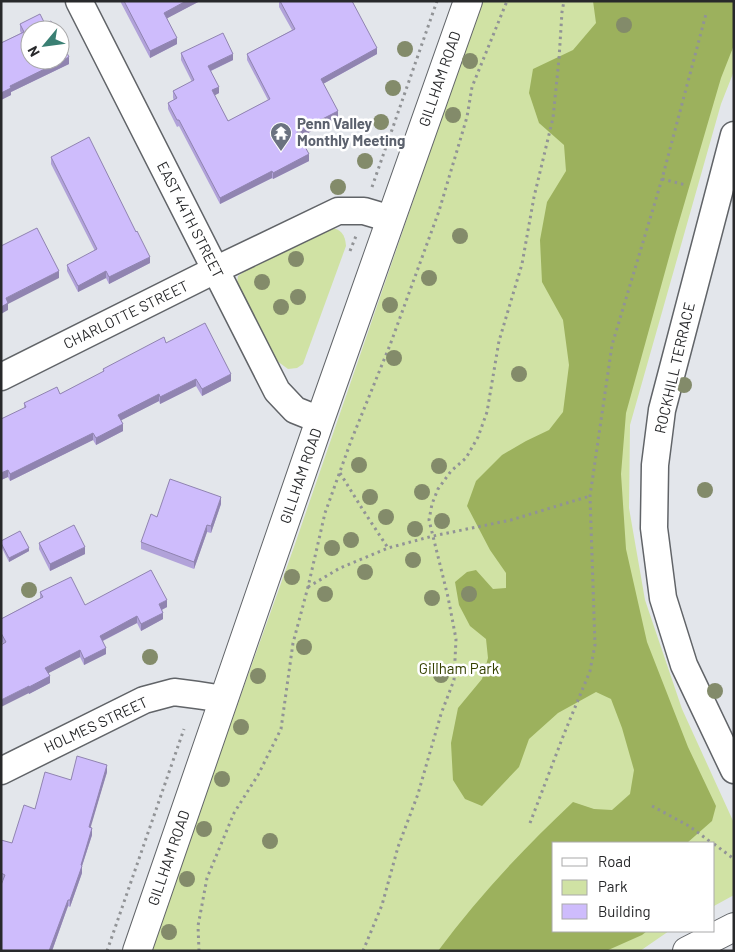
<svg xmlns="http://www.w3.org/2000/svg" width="735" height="952" viewBox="0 0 735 952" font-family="Barlow,sans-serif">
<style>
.green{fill:#d0e2a4}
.forest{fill:#9cb15d}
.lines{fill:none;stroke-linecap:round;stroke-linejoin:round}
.minor-casing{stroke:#616468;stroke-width:29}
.secondary-casing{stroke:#616468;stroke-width:30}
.path{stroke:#919396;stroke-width:3;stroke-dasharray:2.5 4;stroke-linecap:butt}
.minor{stroke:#fff;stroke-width:26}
.secondary{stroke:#fff;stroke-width:28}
.tree{fill:#838b6a}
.wall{fill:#b1a2d9}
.shaded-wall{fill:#9084b0}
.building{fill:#cebcfc;stroke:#9084b0}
.labels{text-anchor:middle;stroke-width:5;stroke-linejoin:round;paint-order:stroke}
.street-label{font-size:15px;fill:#28292b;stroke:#fff}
.worship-label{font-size:15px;font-weight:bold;fill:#5b616d;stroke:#fff;text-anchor:start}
.park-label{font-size:15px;fill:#344000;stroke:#fff}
</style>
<rect width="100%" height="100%" fill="#e3e6eb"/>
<!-- green -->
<g class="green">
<polygon points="482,1 734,1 734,71 721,104 630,425 629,508 645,600 682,709 734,823 734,895 714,906 714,843 554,843 554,931 669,931 640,951 149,951 294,547"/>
<path d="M329,227C341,229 345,234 346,246L303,364L297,368L288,369L277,361L237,283L238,276L248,269Z"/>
</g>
<!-- forest -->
<path class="forest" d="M593,1H734V45L721,78L676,232L626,413L621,474L626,549L647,642L688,747L716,806L712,821L687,843H554V931H647L642,935L606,951H438C478,897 524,848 573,802L594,809L612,810L630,794L634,770L622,728L611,699L596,692L558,713L529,739L519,767L482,806L465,799L453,780L451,743L458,708L482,679L488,658L486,639L470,626L459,605L455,582L467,572L476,570L493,589L506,588V573L490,550L467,506L476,481L502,455L526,441L549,430L563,412L569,365L563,320L542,282L540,240L547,202L566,171L564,145L539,123L529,93L533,69L573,50L596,23Z"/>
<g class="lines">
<!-- minor casing -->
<g class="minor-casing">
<g id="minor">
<polyline points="79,1 277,391 295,410 320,420"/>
<polyline points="734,135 662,410 655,465 654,528 663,598 684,665 734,770"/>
<polyline points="1,377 215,270 338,211 364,211 391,219"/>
<polyline points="1,771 144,700 174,692 197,695 224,699"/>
</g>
</g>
<!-- secondary casing -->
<g class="secondary-casing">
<g id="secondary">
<polyline points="137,951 320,420 468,1"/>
<polyline points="687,951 734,927"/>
</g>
</g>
<!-- path -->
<g class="path">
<polyline points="662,179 686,185"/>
<polyline points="372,187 437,1"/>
<polyline points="350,251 356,236"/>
<polyline points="340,473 363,510 388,548"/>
<polyline points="308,587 340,568 388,548 433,536 511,520 590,496"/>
<polyline points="652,806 689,826 712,843"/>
<polyline points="530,823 564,734 590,671 595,645 590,496 612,345 662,179 706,14"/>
<polyline points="714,844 734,859"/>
<polyline points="107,951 184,729"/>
<polyline points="199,951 198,926 207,878 234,813 258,775 281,729 293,643 308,587 325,513 351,441 390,345 439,211 467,117 472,87 507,1"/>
<polyline points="363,951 382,905 398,847 418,794 441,714 454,680 456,639 448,597 429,520 432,504 438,489 451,471 466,458 478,437 487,412 499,341 522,264 534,197 553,118 559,59 562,12 564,1"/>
</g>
<!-- minor -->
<use href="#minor" class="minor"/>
<!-- secondary -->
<use href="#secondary" class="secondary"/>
</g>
<!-- trees -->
<g class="tree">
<circle cx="624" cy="25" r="8"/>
<circle cx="405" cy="49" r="8"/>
<circle cx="470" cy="61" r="8"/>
<circle cx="393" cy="88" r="8"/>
<circle cx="453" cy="115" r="8"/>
<circle cx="381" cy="122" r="8"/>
<circle cx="365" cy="161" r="8"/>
<circle cx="338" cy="187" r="8"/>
<circle cx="460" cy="236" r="8"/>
<circle cx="296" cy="259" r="8"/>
<circle cx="429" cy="278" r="8"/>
<circle cx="262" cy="282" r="8"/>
<circle cx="298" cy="297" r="8"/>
<circle cx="390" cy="305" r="8"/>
<circle cx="281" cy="307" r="8"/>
<circle cx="394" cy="358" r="8"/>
<circle cx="519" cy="374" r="8"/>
<circle cx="684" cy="385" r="8"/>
<circle cx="359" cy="465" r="8"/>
<circle cx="439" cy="466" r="8"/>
<circle cx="705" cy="490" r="8"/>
<circle cx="422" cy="492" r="8"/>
<circle cx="370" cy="497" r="8"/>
<circle cx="386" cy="517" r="8"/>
<circle cx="442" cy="521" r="8"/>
<circle cx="415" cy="529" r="8"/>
<circle cx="351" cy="540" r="8"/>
<circle cx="332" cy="548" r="8"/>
<circle cx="413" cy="560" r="8"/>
<circle cx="365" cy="572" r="8"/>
<circle cx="292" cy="577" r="8"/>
<circle cx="29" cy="590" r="8"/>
<circle cx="325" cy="594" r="8"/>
<circle cx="469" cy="594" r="8"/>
<circle cx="432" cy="598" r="8"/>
<circle cx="304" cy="647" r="8"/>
<circle cx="150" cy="657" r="8"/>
<circle cx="441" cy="675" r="8"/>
<circle cx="258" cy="676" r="8"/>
<circle cx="715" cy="691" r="8"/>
<circle cx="241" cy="727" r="8"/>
<circle cx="222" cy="779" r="8"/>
<circle cx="204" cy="829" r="8"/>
<circle cx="270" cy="841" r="8"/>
<circle cx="187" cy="879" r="8"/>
<circle cx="169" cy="932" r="8"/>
</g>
<!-- wall -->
<g class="wall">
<polygon points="120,1 200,1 167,18 177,44 150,58"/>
<polygon points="279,1 352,1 377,54 323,84 338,117 300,137 309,161 273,179 272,178 220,204 179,126 177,127 168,109 168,103 174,100 173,98 173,91 192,82 181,60 181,53 233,60 211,71 219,93 214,95 228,121 268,100 247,60 247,54 292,30 279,7"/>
<polygon points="20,24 69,64 11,92 11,95 1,100 1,43 21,33 20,31"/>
<polygon points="51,157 150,263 109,284 106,278 78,292 67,271 67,265 95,251 51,164"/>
<polygon points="166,343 231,381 202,396 196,386 160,404 159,401 121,420 123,431 96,445 93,440 10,481 8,477 1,480 24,408 24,403 60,394 103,372 103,369"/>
<polygon points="221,504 211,533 207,532 194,569 141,549 141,542 157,517"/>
<polygon points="1,541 29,551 9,562 1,546"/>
<polygon points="39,543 85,554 50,571 39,549"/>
<polygon points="40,592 85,605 167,607 162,610 163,619 141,631 137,623 103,641 106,654 84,665 80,657 48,673 50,683 29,694 1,640 1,619 40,598"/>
<polygon points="107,772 90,827 92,835 82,866 82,873 70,907 68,906 52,951 1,951 3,880 1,880 1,840 12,843 35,809 71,780"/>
</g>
<!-- shaded-wall -->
<g class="shaded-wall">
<polygon points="186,1 200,1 164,20 164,13"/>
<polygon points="177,38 177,44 150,58 150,51"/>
<polygon points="377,48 377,54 321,85 321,79"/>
<polygon points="233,54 233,60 208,72 208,66"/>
<polygon points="69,57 69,64 11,92 11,95 1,100 1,93 10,86"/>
<polygon points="219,87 219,93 212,97 212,90"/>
<polygon points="338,111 338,117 297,139 297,132"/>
<polygon points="309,154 309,161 273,179 273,173"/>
<polygon points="272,171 272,178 220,204 220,198"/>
<polygon points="150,257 150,263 109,284 109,277"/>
<polygon points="59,271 59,278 8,304 8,310 1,314 1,307 6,298"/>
<polygon points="106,271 106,278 78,292 78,286"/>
<polygon points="231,374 231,381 202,396 202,389"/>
<polygon points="196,379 196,386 160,404 160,397"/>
<polygon points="159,394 159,401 118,422 118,415"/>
<polygon points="123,424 123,431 96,445 96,438"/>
<polygon points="93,433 93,440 10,481 10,474"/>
<polygon points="8,470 8,477 1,480 1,473"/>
<polygon points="221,497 221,504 211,533 211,526"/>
<polygon points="207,525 207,532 194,569 194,562"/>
<polygon points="85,547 85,554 50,571 50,564"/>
<polygon points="29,548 29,551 9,562 9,558"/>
<polygon points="167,600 167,607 159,611 159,604"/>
<polygon points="163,613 163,619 141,631 141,624"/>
<polygon points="137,616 137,623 100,642 100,636"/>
<polygon points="106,648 106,654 84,665 84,659"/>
<polygon points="80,650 80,657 45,675 45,668"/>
<polygon points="50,676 50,683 29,694 29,687"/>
<polygon points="29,686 29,693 1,707 1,700"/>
<polygon points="107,765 107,772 89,833 89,827"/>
<polygon points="92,828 92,835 82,866 82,873 70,907 70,900"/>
<polygon points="68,900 68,906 52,951 49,951"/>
</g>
<!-- building -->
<g class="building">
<polygon points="124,1 186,1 164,13 177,38 150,51"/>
<polygon points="280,1 352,1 377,48 321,79 338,111 297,132 309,154 273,173 272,171 220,198 179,120 177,120 168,103 177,98 173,91 194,80 181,53 223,33 233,54 208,66 219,87 212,90 228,121 270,99 247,54 295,29"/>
<polygon points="40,14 45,24 51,21 56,30 30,30 30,60 60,60 60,39 69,57 10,86 11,88 1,93 1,43 24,32 20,24"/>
<polygon points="89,137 136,232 137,231 150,257 109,277 106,271 78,286 67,265 97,249 51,157"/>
<polygon points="37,228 59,271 6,298 8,303 1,307 1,246"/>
<polygon points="205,323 231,374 202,389 196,379 160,397 159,394 118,415 123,424 96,438 93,433 10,474 8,470 1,473 1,419 26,407 24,403 57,387 60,394 104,371 103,369 164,337 166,343"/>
<polygon points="170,479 221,497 211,526 207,525 194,562 141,542 151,514 157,517"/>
<polygon points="74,525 85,547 50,564 39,543"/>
<polygon points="20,531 29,548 9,558 1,543 1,541"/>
<polygon points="151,570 167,600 159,604 163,613 141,624 137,616 100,636 106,648 84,659 80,650 45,668 50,676 29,687 29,686 1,700 1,645 6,642 1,633 1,619 43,597 40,592 71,577 85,605"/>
<polygon points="77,756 107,765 89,827 92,828 81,865 82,866 70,900 68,900 49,951 1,951 1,885 5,875 1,873 1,840 12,843 24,805 35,809 45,772 71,780"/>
</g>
<!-- icons -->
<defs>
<g id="temple-pin" transform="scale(1.125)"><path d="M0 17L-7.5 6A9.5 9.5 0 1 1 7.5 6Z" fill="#6b7280" stroke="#fff"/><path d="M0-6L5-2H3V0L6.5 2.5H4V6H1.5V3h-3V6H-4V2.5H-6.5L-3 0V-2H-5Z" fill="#fff"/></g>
</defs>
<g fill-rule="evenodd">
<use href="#temple-pin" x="281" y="133"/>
</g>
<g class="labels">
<!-- street labels -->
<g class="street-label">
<text transform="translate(440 79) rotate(-71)" y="5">GILLHAM ROAD</text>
<text transform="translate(190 220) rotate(63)" y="5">EAST 44TH STREET</text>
<text transform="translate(126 315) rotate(-26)" y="5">CHARLOTTE STREET</text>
<text transform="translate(675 368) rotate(-77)" y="5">ROCKHILL TERRACE</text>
<text transform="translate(301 476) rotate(-71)" y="5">GILLHAM ROAD</text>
<text transform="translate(96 725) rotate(-25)" y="5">HOLMES STREET</text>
<text transform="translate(169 858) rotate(-71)" y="5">GILLHAM ROAD</text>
</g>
<!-- worship labels -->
<g class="worship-label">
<text x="297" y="129">Penn Valley<tspan x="297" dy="17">Monthly Meeting</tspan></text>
</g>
<!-- park labels -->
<g class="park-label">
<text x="459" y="674">Gillham Park</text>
</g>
</g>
<!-- border -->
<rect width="735" height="952" fill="none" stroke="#28292b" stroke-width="5"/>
<!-- legend -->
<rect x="552" y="842" width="162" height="90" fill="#ffffff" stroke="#a9a9aa"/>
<rect x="562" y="858" width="25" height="8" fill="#ffffff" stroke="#a9a9aa"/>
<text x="598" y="867" font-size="15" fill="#28292b">Road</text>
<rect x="562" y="880" width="25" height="15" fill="#d0e2a4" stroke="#a9a9aa"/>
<text x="598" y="892" font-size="15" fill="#28292b">Park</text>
<rect x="562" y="904" width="25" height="15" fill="#cebcfc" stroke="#a9a9aa"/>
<text x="598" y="917" font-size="15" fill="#28292b">Building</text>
<!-- north arrow -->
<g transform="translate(45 45) rotate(241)"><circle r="24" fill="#ffffff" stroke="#a9a9aa"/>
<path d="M0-4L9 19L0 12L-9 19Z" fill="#3a7f73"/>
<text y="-8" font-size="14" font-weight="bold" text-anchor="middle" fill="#28292b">N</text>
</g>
</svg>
